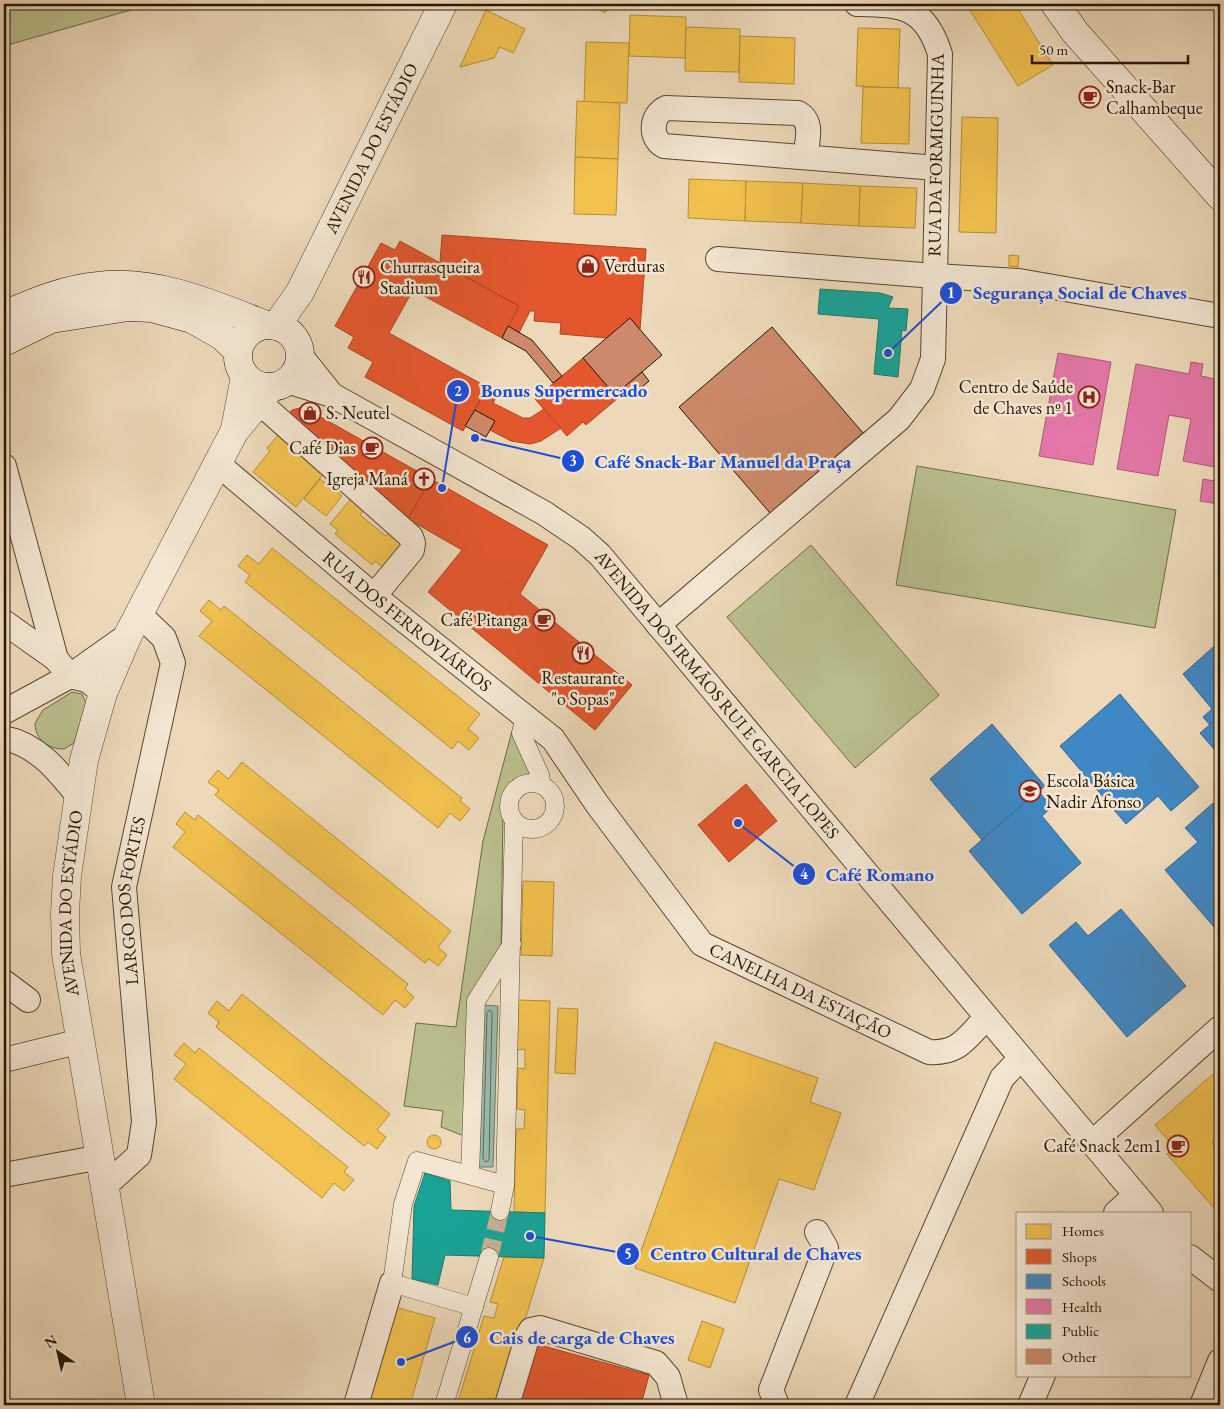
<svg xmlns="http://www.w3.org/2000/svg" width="1224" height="1409" viewBox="0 0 1224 1409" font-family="'EB Garamond',serif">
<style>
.green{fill:#babf8e;stroke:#706a48}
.water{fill:#9abaab;stroke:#6c7868}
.homes{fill:#f2c14e;stroke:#b58e38}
.shops{fill:#e4572e;stroke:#ab4421}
.schools{fill:#3f88c5;stroke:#38668b}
.health{fill:#e377a8;stroke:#aa5a76}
.public{fill:#17a398;stroke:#1c796b}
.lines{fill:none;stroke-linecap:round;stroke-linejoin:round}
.shore{stroke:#606857;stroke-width:1}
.building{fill:#cd896b;stroke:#261603}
.pedestrian-tunnel{stroke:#c5b295;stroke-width:18;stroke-dasharray:18 9;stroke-linecap:butt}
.pedestrian-casing{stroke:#584730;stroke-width:19}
.minor-casing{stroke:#584730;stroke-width:26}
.tertiary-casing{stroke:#584730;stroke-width:29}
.secondary-casing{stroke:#261603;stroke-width:29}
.pedestrian{stroke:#f3e6d2;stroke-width:18}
.minor{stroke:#f3e6d2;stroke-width:24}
.tertiary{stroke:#f3e6d2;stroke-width:28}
.secondary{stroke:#f3e6d2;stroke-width:28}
.labels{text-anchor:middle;stroke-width:5;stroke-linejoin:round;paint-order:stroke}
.poi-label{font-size:18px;fill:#261603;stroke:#f3e6d2;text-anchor:start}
.street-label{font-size:18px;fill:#261603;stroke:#f3e6d2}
.leader{fill:none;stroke:#1d4ed8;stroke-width:2}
.callout-dot{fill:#1d4ed8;stroke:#f3e6d2;stroke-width:2}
.mark-label{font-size:15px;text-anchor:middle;font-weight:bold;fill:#fff}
.callout-label{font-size:19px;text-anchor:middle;font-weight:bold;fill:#1d4ed8;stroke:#f3e6d2;stroke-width:5;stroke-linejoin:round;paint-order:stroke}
</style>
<rect width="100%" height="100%" fill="#edd9b9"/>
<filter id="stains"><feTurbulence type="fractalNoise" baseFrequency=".004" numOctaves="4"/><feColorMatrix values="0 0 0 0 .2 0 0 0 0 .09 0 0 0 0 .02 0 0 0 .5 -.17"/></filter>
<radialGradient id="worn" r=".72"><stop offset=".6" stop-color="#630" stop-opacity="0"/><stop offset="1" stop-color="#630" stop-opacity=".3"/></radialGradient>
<!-- green -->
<g class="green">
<polygon points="4,4 152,4 4,46"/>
<polygon points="917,466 1176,510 1155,628 896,585"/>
<polygon points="811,545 939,695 855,768 727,617"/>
<path d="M72,692L82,694L86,703L74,743L64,749C48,749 35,740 35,723L43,710Z"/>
<polygon points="512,731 536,778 525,778 508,788 503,811 501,953 473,997 469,1138 441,1127 443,1111 404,1106 416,1023 456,1027 483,841"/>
</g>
<!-- water -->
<polygon class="water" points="482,1005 498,1006 493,1167 478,1167"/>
<!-- homes -->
<g class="homes">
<polygon points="587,4 610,4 605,13"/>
<polygon points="966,4 1015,4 1053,65 1018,86"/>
<polygon points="486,10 525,29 513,53 500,47 494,58 460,67"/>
<polygon points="630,15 686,17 685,58 629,56"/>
<polygon points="686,27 740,29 739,72 685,71"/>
<polygon points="858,28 900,29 898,88 856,86"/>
<polygon points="740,36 795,38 794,84 739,82"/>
<polygon points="586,42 629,43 627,103 584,102"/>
<polygon points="863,87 910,88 909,144 861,143"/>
<polygon points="577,101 620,103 618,159 575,157"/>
<polygon points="962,117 998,118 996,233 959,232"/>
<polygon points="575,157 618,159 616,215 574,214"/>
<polygon points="689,179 746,181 745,221 688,218"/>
<polygon points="746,181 803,183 801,223 745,221"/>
<polygon points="803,183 860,186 859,226 801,223"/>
<polygon points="860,186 917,188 915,228 859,226"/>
<polygon points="1009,255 1019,256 1018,267 1009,266"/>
<polygon points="280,433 326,471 296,507 253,472 270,451 267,448"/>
<polygon points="320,479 342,496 326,516 304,499"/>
<polygon points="354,495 367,506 360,515 386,536 394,527 408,539 384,568 375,561 372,565 335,534 338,530 330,524"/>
<polygon points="272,548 480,714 468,729 479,738 469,750 458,741 452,749 245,582 250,575 238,566 247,555 259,564"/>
<polygon points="209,600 221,610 224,606 462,798 460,801 470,809 460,821 450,813 438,828 199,636 212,621 200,611"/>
<polygon points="242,762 451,931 438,947 447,955 438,966 429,959 425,963 215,795 219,790 208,782 218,770 228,779"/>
<polygon points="185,812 195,820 198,815 408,984 405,989 414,997 405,1008 395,1000 383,1015 173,847 185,832 176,824"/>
<polygon points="523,881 554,882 552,956 521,955"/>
<polygon points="242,994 390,1114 377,1130 386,1137 377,1149 368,1142 364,1146 216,1027 219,1022 208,1013 217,1001 229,1011"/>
<polygon points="518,1000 550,1001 545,1213 514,1212 516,1129 524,1129 525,1110 517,1109 518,1068 525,1069 525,1049 517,1050"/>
<polygon points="558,1008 578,1009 575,1074 555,1073"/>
<polygon points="715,1042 818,1078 810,1102 841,1113 814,1190 779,1179 735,1303 635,1268"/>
<polygon points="184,1043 195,1053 199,1048 348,1167 344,1172 354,1180 344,1191 334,1183 322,1198 174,1079 186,1064 174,1055"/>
<polygon points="1220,1068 1220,1136 1212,1143 1220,1153 1220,1215 1167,1154 1174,1147 1155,1125"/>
<circle cx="434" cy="1142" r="7"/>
<polygon points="504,1257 544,1258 499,1405 457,1405 484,1316 494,1318 498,1304 490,1302"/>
<polygon points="395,1307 435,1318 410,1405 367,1405"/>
<polygon points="702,1321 724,1329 710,1368 688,1360"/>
</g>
<!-- shops -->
<g class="shops">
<polygon points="442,235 646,249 640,330 630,318 607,338 560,334 561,323 534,321 535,311 530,311 519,333 508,326 519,306 440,263"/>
<polygon points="400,241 519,306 502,338 413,290 389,333 487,387 463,431 365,377 373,362 348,348 354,337 335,326 381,243 395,250"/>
<polygon points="583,358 618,398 586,425 583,422 567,436 535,399"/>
<polygon points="487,387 499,393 493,403 523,418 530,418 544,409 561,428 541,441 530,444 511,441 490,430 495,421 475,410"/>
<polygon points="303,407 431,479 408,519 286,416 292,410"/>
<polygon points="431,479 548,545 520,594 632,685 595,730 428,592 462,550 408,519"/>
<polygon points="746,784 777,821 729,862 698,825"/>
<polygon points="536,1344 649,1375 641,1405 519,1405"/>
</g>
<!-- schools -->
<g class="schools">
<polygon points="1220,641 1220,716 1210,725 1203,717 1212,709 1183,674"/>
<polygon points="1120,694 1199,787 1171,811 1158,796 1126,824 1060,746"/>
<polygon points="1220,716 1220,756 1200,733"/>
<polygon points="992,724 1045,786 982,840 930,779"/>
<polygon points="1038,791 1052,807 1042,816 1081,863 1022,914 969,851"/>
<polygon points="1213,803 1220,812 1220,934 1165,870 1198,842 1185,828"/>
<polygon points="1121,909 1186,986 1127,1037 1049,945 1076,922 1088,936"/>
</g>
<!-- health -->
<g class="health">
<polygon points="1058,353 1111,362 1093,465 1039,456"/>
<polygon points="1191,362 1203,364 1201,376 1220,380 1220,468 1183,461 1191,419 1169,415 1158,476 1117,469 1136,364 1189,374"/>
<polygon points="1203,479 1220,482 1218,504 1200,501"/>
</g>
<!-- public -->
<g class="public">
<polygon points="820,289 880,293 893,297 888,308 908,309 906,331 902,330 898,377 874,374 879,319 818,314"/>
<polygon points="425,1173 450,1181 451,1210 545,1213 544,1258 445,1255 438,1285 412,1279 414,1206"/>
</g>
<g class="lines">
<!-- shore -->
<polygon class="shore" points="490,1010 492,1013 489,1160 486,1162 483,1159 487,1013"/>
</g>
<!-- building -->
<g class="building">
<polygon points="630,318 662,355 615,395 583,358"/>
<polygon points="508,326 532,340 562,376 553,383 526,351 502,338"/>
<polygon points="772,327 863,433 770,513 679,407"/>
<polygon points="642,372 649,381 632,396 624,387"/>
<polygon points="475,410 495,421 486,437 465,426"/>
</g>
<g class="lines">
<!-- pedestrian-tunnel -->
<polyline class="pedestrian-tunnel" points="489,1257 500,1211"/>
<!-- pedestrian casing -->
<g class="pedestrian-casing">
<g id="pedestrian">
<polyline points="525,717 521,733 540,775 541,785"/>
<circle cx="532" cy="806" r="23"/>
<polyline points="470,1175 476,1001 512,944"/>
<polyline points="500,1211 505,1185 514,821"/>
<polyline points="474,1307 392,1283 403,1204 417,1161 505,1185"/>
<polyline points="444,1405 489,1257"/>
</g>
</g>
<!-- minor casing -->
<g class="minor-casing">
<g id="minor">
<path d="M805,157C807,141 814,122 798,113L666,108C651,115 649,138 664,146L937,168"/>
<path d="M718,259L935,276L940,54C925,5 901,5 857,4"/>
<polyline points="300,355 332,395"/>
<path id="s1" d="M287,381L332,395L544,513L581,538L600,555L1151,1213"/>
<polyline points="259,402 411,537 413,543 412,550 374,596"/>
<path id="s2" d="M218,464L374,596L553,739L597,804L702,944L929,1052C959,1054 966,1038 986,1018"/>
<polyline points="4,466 56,659"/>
<polyline points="4,622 56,659 70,676 87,680 103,693"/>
<polyline points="658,625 899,419 922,389 933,359 935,276 1019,281 1220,316"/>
<polyline points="4,712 70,676 128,635"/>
<path d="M4,738C38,745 58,771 79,797"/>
<polyline points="4,982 28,1000"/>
<polyline points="4,1060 81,1041"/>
<polyline points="1092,1143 1220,1028"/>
<polyline points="4,1175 101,1157"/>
<path id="s3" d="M105,1186L139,1155L144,1122L124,887L173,663L164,638L139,614"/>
<polyline points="1116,1213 1136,1195"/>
<polyline points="1190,1257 1220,1280"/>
<polyline points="356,1405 392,1283"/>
<polyline points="507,1405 528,1335 531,1330 540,1328 656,1363 668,1377 676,1405"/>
<polyline points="777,1405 771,1390 826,1248 817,1232"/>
<polyline points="857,1405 1002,1078 1020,1059"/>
<polyline points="1030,1405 1043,1375"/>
<polyline points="1202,1405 1220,1361"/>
</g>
</g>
<!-- tertiary casing -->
<g class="tertiary-casing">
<g id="tertiary">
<path id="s4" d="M276,326L300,292L443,4"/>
<polyline points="235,429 245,377"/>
<path id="s5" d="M141,1405L66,954L65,913L67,876L84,760L103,693L128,635L234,432L271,387"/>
</g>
</g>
<!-- secondary casing -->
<g class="secondary-casing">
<g id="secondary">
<polyline points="1055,4 1075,32 1220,196"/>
<path d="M4,315C34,302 65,289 98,286C156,279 213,304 266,325"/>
<circle cx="269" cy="356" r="31"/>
<polyline points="4,342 51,319 128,307 152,308 192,319 222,336 238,351"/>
</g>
</g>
<!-- pedestrian -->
<use href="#pedestrian" class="pedestrian"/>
<!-- minor -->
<use href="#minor" class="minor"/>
<!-- tertiary -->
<use href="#tertiary" class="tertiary"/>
<!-- secondary -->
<use href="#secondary" class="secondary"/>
</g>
<!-- icons -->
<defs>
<g id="cafe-ring" transform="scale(1.125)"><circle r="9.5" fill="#f3e6d2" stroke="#8f2418" stroke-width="1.5"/><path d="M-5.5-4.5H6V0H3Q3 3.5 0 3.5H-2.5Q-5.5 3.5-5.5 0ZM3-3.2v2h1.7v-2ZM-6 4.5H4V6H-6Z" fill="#8f2418"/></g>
<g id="shop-ring" transform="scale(1.125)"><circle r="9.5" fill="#f3e6d2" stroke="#8f2418" stroke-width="1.5"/><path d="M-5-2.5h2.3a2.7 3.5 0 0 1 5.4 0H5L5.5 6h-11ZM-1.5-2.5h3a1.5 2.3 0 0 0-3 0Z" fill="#8f2418"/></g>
<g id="restaurant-ring" transform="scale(1.125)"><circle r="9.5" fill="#f3e6d2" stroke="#8f2418" stroke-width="1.5"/><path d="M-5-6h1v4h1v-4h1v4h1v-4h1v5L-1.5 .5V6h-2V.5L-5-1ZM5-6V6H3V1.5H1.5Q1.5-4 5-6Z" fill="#8f2418"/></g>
<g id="hospital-ring" transform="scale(1.125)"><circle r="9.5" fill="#f3e6d2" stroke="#8f2418" stroke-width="1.5"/><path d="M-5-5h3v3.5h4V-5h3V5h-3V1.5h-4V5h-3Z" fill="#8f2418"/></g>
<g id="church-ring" transform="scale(1.125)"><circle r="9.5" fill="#f3e6d2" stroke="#8f2418" stroke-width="1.5"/><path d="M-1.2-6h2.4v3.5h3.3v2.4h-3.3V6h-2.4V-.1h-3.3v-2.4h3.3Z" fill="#8f2418"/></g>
<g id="school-ring" transform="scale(1.125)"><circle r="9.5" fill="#f3e6d2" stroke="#8f2418" stroke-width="1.5"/><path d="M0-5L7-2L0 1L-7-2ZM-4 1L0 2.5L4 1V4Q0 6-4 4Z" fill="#8f2418"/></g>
</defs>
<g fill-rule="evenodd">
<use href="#cafe-ring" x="1090" y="97"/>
<use href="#shop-ring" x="588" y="266"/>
<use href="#restaurant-ring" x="364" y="277"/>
<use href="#hospital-ring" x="1089" y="397"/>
<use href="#shop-ring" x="310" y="413"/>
<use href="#cafe-ring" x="372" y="448"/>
<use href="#church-ring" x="424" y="479"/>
<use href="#cafe-ring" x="544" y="620"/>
<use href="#restaurant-ring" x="583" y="653"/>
<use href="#school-ring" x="1030" y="791"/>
<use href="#cafe-ring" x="1178" y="1146"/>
</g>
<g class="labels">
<!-- poi labels -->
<g class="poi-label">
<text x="1106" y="93">Snack-Bar<tspan x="1106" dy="21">Calhambeque</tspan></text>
<text x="604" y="272">Verduras</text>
<text x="380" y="273">Churrasqueira<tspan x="380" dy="21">Stadium</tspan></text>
<text x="1073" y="393" text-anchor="end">Centro de Saúde<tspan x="1073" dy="21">de Chaves nº 1</tspan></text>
<text x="326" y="419">S. Neutel</text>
<text x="356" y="454" text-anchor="end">Café Dias</text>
<text x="408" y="485" text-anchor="end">Igreja Maná</text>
<text x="528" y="626" text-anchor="end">Café Pitanga</text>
<text x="583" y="684" text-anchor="middle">Restaurante<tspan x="583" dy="21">"o Sopas"</tspan></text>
<text x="1046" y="787">Escola Básica<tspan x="1046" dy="21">Nadir Afonso</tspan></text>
<text x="1162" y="1152" text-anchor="end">Café Snack 2em1</text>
</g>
<!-- street labels -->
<g class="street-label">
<text dy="6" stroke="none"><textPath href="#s4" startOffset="202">AVENIDA DO ESTÁDIO</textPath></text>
<text transform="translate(936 155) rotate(-89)" y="6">RUA DA FORMIGUINHA</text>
<text dy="6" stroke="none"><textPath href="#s2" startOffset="246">RUA DOS FERROVIÁRIOS</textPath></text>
<text dy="6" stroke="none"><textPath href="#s1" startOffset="542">AVENIDA DOS IRMÃOS RUI E GARCIA LOPES</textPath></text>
<text dy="6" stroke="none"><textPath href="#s3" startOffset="302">LARGO DOS FORTES</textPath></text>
<text dy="6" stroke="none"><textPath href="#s5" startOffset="508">AVENIDA DO ESTÁDIO</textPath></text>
<text dy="6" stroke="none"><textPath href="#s2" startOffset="796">CANELHA DA ESTAÇÃO</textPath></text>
</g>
</g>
<!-- callouts -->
<path class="leader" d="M888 353L951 293M442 488L458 391M475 438L573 461M738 823L804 874M530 1236L628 1254M401 1362L467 1337"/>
<g class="callout-dot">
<circle cx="888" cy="353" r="5"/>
<circle cx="442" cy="488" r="5"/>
<circle cx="475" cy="438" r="5"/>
<circle cx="738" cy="823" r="5"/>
<circle cx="530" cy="1236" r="5"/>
<circle cx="401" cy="1362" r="5"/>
<circle cx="951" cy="293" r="12"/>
<circle cx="458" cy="391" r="12"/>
<circle cx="573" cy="461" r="12"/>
<circle cx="804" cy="874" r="12"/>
<circle cx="628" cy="1254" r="12"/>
<circle cx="467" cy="1337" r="12"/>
</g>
<g class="mark-label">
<text x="951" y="298">1</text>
<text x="458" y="396">2</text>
<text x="573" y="466">3</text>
<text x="804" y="879">4</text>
<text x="628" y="1259">5</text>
<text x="467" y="1343">6</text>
</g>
<g class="callout-label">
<text x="1080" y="299">Segurança Social de Chaves</text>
<text x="564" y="397">Bonus Supermercado</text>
<text x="723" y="468">Café Snack-Bar Manuel da Praça</text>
<text x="880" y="881">Café Romano</text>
<text x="756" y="1260">Centro Cultural de Chaves</text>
<text x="582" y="1344">Cais de carga de Chaves</text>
</g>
<!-- margin -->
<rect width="1224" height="1409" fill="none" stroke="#edd9b9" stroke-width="20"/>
<rect x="5" y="5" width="1214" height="1399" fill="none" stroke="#261603" stroke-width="2.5"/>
<rect x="10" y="10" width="1204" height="1389" fill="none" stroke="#261603"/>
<!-- legend -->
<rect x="1016" y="1212" width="175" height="165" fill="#f3e6d2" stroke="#a1937f"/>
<rect x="1026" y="1224" width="25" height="15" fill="#f2c14e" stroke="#a1937f"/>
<text x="1062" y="1236" font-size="15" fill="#261603">Homes</text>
<rect x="1026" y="1249" width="25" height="15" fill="#e4572e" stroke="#a1937f"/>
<text x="1062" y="1262" font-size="15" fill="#261603">Shops</text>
<rect x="1026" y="1274" width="25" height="15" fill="#3f88c5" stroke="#a1937f"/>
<text x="1062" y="1286" font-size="15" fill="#261603">Schools</text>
<rect x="1026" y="1299" width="25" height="15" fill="#e377a8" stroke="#a1937f"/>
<text x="1062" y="1312" font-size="15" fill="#261603">Health</text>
<rect x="1026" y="1324" width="25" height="15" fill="#17a398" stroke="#a1937f"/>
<text x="1062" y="1336" font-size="15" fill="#261603">Public</text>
<rect x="1026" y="1349" width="25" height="15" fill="#cd896b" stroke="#a1937f"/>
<text x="1062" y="1362" font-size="15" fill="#261603">Other</text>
<!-- north arrow -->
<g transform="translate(58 1352) rotate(326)" stroke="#f3e6d2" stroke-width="4" paint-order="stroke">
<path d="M0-4L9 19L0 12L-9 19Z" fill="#261603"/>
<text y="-8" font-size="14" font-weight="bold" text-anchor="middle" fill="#261603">N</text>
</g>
<!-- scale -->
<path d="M1032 55v8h156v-8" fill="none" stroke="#261603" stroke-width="2.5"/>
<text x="1039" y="55" font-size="15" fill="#261603" stroke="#f3e6d2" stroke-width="4" paint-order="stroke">50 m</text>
<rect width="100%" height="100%" filter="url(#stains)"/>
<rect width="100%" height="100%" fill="url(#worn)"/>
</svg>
